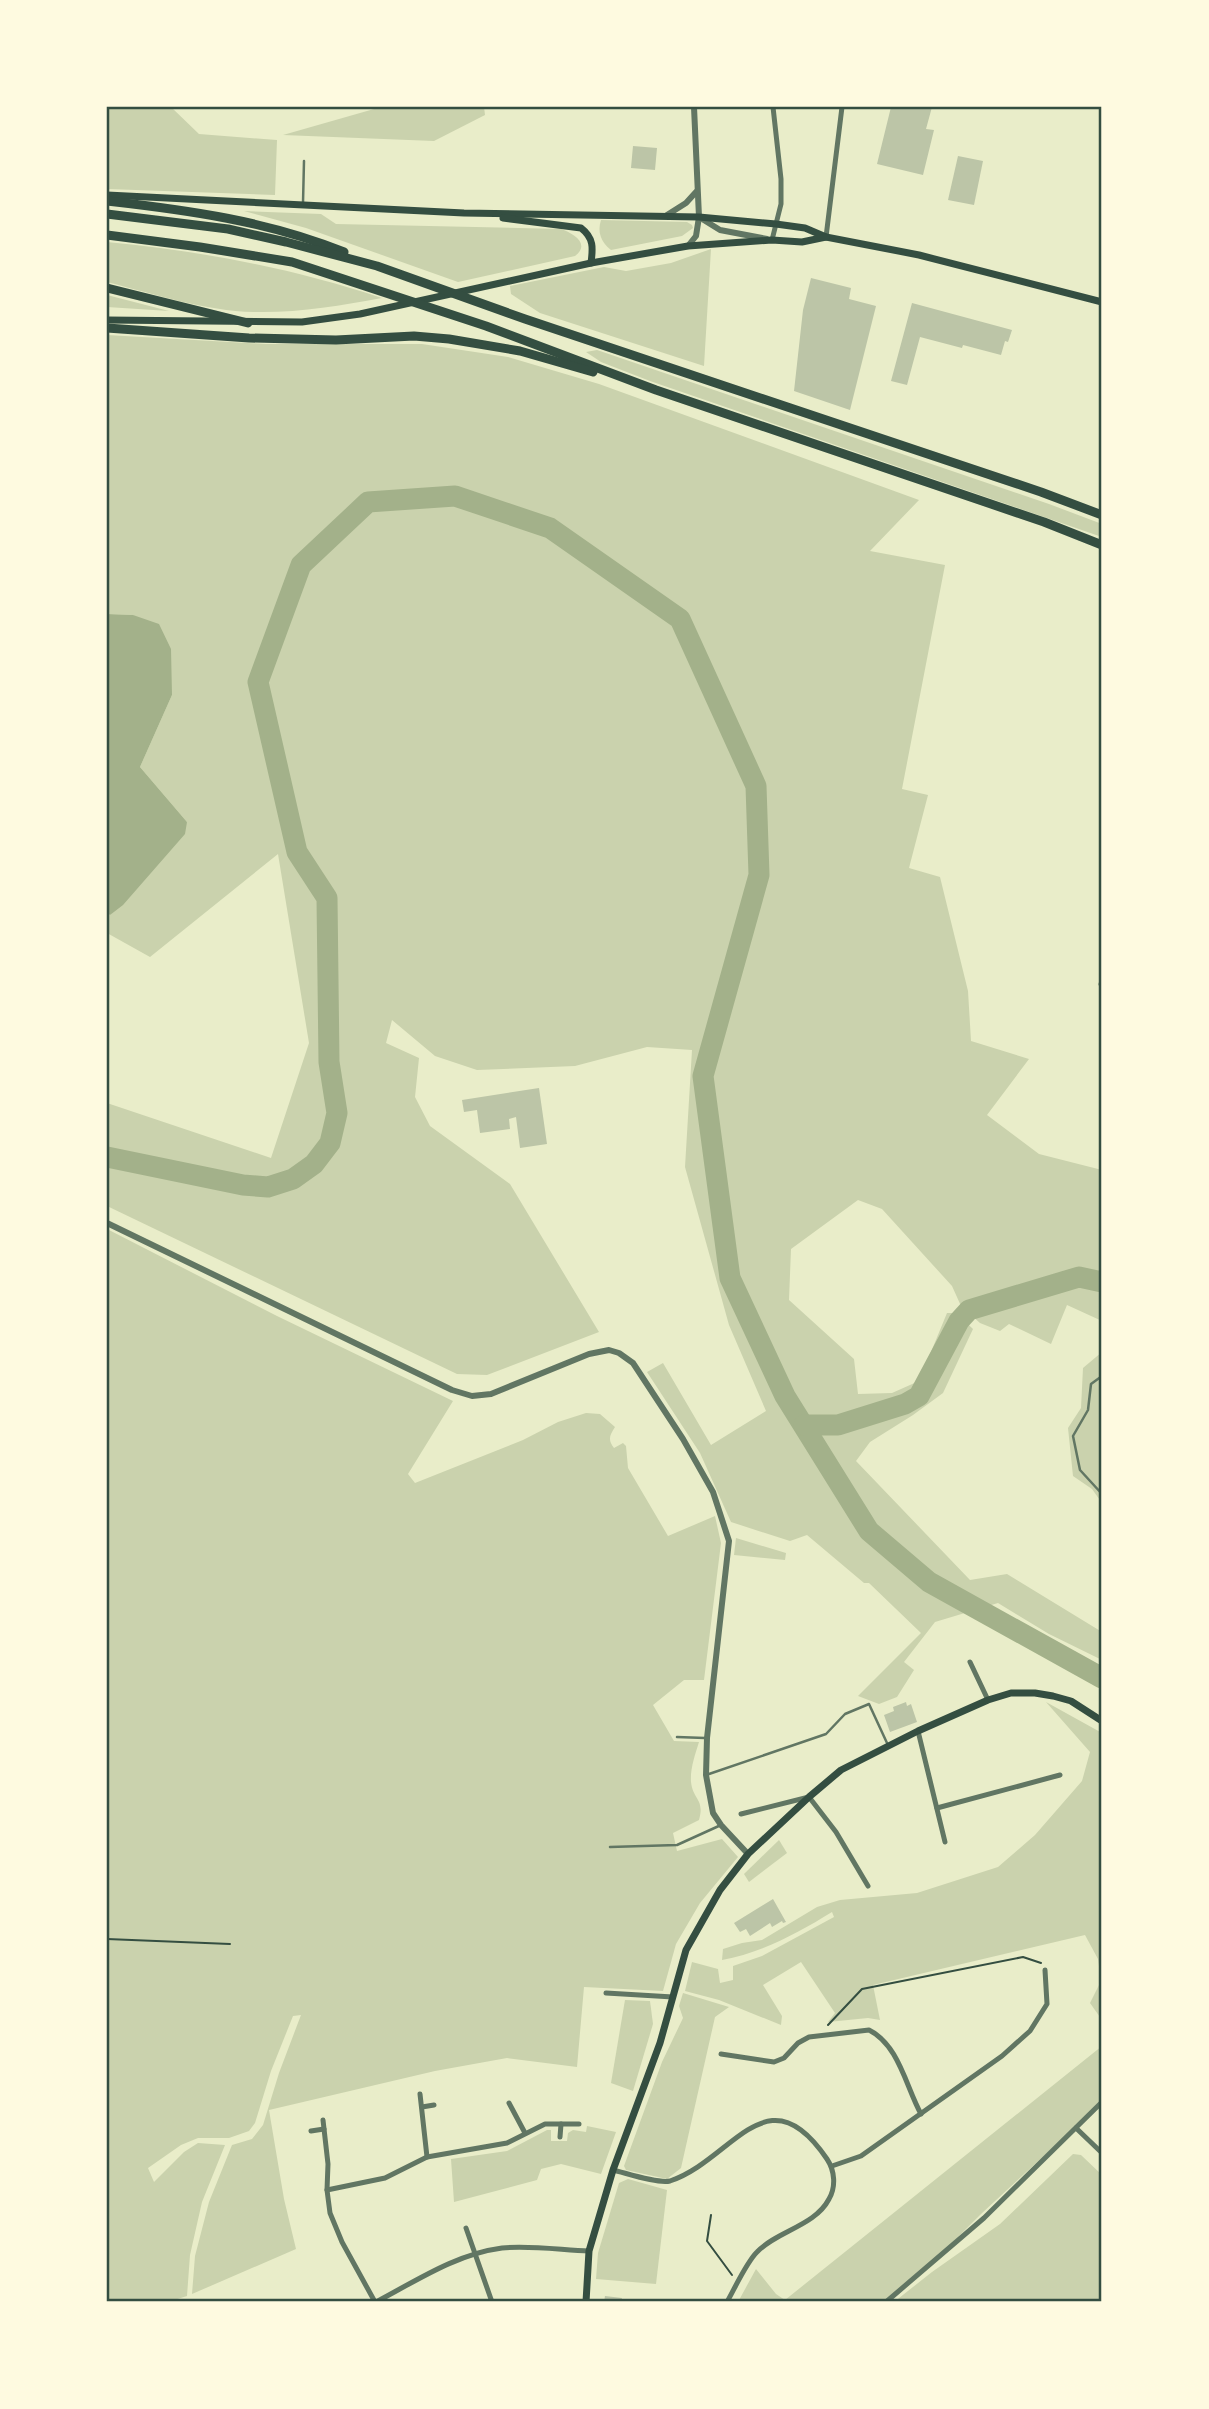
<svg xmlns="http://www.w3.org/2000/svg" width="1209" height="2409" viewBox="0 0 1209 2409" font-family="'Asap Condensed',sans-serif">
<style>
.green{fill:#cad2ad}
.water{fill:#a3b18a}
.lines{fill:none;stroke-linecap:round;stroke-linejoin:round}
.river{stroke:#a3b18a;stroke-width:21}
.building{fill:#bcc5a7}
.path{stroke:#344e41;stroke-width:2}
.service{stroke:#617663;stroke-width:2.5}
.minor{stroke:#617663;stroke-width:5}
.tertiary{stroke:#617663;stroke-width:6}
.secondary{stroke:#344e41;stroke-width:7}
.trunk{stroke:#344e41;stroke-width:9}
.neatline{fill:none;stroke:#344e41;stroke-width:2.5}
</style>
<rect width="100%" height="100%" fill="#e9edc9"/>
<!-- green -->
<g class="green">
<polygon points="107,107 171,107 199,134 277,140 275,195 107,189"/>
<polygon points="381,107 484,107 485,115 434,141 283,135"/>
<path d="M244,211L321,214L336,224L561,229C573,233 591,244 575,256L458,282L306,228Z"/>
<path d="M601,220L687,222L692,225L693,228L682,236L611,250C601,242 597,232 601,220Z"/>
<path d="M107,242C201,251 292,268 382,298C339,306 298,313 254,312C205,311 154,294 107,282Z"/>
<polygon points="711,249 704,366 540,313 511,294 510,286 604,267 626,271 671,263"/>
<polygon points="107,295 169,311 107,307"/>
<polygon points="107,335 266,344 422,344 508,357 599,384 919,500 870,551 945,565 902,789 928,795 909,868 940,877 968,991 971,1041 1029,1059 987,1115 1039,1154 1102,1170 1102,1321 1067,1305 1051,1344 1009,1324 1000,1331 980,1323 961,1306 952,1286 882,1209 858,1200 791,1249 789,1300 854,1359 858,1394 892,1393 919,1381 947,1313 956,1313 973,1329 943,1393 913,1415 870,1442 856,1461 970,1580 1007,1574 1102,1632 1102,1660 1049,1634 998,1603 935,1622 904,1662 914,1670 897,1697 879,1704 858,1696 921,1633 869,1583 864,1583 807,1535 790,1541 731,1522 700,1453 647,1372 663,1363 711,1445 766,1411 729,1325 685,1167 692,1050 647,1047 575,1066 477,1070 435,1056 392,1020 386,1043 419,1058 415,1097 430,1126 510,1184 599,1332 487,1375 457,1374 107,1206 107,1103 271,1158 309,1043 278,854 150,957 107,933 107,913 110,915 187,822 140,767 172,695 133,615 107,614"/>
<polygon points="597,350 1049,504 1102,524 1102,537 650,381 601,362 586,352"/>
<path d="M107,1229L277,1316L453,1401L408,1474L415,1483L523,1440L558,1422L586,1413L600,1414L615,1427C609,1436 608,1440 614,1448L623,1443L626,1446L628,1468L668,1536L715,1516L721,1543L704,1680H684L653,1705L674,1741L699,1742C695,1755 690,1769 691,1782C693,1800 705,1799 699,1820L673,1833L677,1851L722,1839L738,1857L700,1903L676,1944L663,1991L584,1987L577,2067L507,2058L435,2071L269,2110L284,2199L296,2249L192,2294L195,2256L209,2202L232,2145L252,2139L263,2125L279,2073L301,2015L293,2016L271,2071L255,2123L249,2131L229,2138H198L181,2145L148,2168L154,2182L184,2152L198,2143L225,2145L202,2202L190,2255L187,2296L168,2302H107Z"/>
<polygon points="1102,1352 1102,1503 1092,1489 1073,1476 1068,1428 1081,1408 1083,1368"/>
<polygon points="736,1538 786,1553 785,1560 734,1555"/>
<path d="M1046,1702L1102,1733V1850L1100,1853L1102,1860V2020L1090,2003L1101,1981L1098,1959L1085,1935L873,1985L880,2020L868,2018L828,2022L835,2013L801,1962L763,1985L782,2016L781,2025L719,2000L685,1991L692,1962L718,1969L720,1983L733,1980V1966L762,1956L834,1917L832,1912C798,1933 761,1953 722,1960L723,1949L742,1943L762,1940L817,1907L840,1900L917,1893L998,1867L1035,1835L1082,1781L1090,1752Z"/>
<polygon points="779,1840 787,1853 749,1882 744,1874"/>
<polygon points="683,1993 729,2007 715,2017 681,2168 667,2179 626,2170 624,2166 662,2062 683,2018 679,2006"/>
<polygon points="625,2000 650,2001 653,2024 633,2091 611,2083"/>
<polygon points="1102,2046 1102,2102 981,2214 928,2267 884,2302 738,2302 756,2269 776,2294 785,2300"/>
<polygon points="587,2126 616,2132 601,2174 561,2164 541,2169 537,2180 454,2202 451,2159 507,2151 547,2130 551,2130 551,2141 567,2141 568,2133 573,2130 586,2132"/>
<polygon points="1073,2154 1081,2155 1102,2175 1102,2302 894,2302 932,2272 1000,2224"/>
<polygon points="628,2179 667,2190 656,2284 596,2279 598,2253 619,2183"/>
</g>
<!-- water -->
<polygon class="water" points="107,614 133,615 159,624 171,649 172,695 140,767 187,822 185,834 123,905 110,915 107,913"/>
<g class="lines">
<!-- river -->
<g class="river">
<polyline points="107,1157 243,1185 268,1187 293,1179 314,1164 330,1143 337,1113 329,1062 327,898 297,852 258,682 301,565 368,502 455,496 550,528 680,619 756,786 759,875 703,1076 730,1278 785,1396 869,1531 929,1582 1102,1678"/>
<polyline points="804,1425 838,1425 905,1404 919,1396 959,1321 969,1310 1079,1277 1102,1282"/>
</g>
</g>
<!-- building -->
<g class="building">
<polygon points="891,107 932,107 926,129 934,130 923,175 877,164"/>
<polygon points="633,146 657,148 655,170 631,168"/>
<polygon points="958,156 983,161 974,205 948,200"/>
<polygon points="811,278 851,288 849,299 876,306 850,410 794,391 803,310"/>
<polygon points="912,303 1012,330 1008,342 1005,341 1001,355 963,345 962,348 920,337 907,385 891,381"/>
<polygon points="539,1088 547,1144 520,1148 516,1117 509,1119 510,1129 480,1133 477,1110 464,1112 462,1100"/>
<polygon points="906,1702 907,1706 911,1704 917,1722 890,1732 884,1715 894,1711 893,1707"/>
<polygon points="773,1899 786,1922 783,1923 782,1921 772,1927 770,1923 750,1936 746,1929 740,1932 734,1923"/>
<polygon points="605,2296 622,2298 621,2302 604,2302"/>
</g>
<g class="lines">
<!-- path -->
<g class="path">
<polyline points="107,1939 230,1944"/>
<polyline points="828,2025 862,1989 1023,1957 1041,1963"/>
<polyline points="711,2215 707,2241 732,2275"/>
</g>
<!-- service -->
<g class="service">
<polyline points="303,203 304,161"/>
<polyline points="1102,1376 1091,1384 1088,1410 1073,1436 1080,1470 1102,1494"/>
<polyline points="677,1737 705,1738"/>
<polyline points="709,1774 826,1734 845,1714 869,1704 887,1743"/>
<polyline points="610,1847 677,1845 721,1825"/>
</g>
<!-- minor -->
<g class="minor">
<polyline points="826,237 842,107"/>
<polyline points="772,240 781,204 781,179 773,107"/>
<polyline points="1101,984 1102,981"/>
<polyline points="970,1662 988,1700"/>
<polyline points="918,1731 945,1842"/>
<polyline points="937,1808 1060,1775"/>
<polyline points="741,1814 809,1797 836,1832 868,1886"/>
<polyline points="606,1993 673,1997"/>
<path d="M721,2054L774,2062L784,2058L798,2043L809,2037L869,2030C899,2045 906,2087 921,2114"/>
<polyline points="420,2094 427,2157"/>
<polyline points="509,2103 525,2133"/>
<polyline points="422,2107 434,2105"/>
<polyline points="323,2120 328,2164 327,2190 330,2213 342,2242 375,2302"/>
<polyline points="1076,2128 1102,2153"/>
<polyline points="311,2131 324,2129"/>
<polyline points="560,2137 561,2124"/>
<polyline points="832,2166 861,2156 1002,2056 1030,2031 1047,2004 1045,1970"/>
<path d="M613,2170C626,2173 658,2184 670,2181C733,2160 767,2070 827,2159C835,2171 836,2187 829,2199C815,2226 777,2231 757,2252C746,2263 735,2288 727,2302"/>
<polyline points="327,2190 385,2178 427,2157 507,2143 545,2124 579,2124"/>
<polyline points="466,2228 492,2302"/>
<path d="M376,2302C416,2281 456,2254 502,2248C528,2245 562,2250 589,2251"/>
<polyline points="886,2302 984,2218 1102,2102"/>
</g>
<!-- tertiary -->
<g class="tertiary">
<polyline points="667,215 686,203 696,192"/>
<polyline points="699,217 720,230 767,239"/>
<polyline points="688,246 696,236 699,217 694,107"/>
<polyline points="107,1223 452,1390 472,1396 491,1394 589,1354 609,1350 619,1353 633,1363 683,1439 713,1492 729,1541 707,1738 706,1775 713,1813 721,1825 748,1854"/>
</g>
<!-- secondary -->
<g class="secondary">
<polyline points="107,195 464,213 699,217 776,224 805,228 826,237 919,255 1102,302"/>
<path d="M503,218L581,228C594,238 593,248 591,263"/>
<polyline points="107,320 302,322 360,314 591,263 688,246 772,240 802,242 826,237"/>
<polyline points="586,2302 589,2251 613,2170 660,2043 686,1950 720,1890 748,1854 809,1797 841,1770 918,1731 988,1700 1011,1693 1035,1693 1053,1696 1071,1701 1102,1721"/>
</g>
<!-- trunk -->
<g class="trunk">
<path d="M107,201C187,210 268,221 344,252"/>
<polyline points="107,214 228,229 286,242 377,266 525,319 1041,492 1102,515"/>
<polyline points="107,235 200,247 292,262 486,326 656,390 1044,522 1102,545"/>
<polyline points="107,288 248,323"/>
<polyline points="107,328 249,338 336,340 414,336 449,339 520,351 593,372"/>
</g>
</g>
<!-- border -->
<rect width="1209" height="2409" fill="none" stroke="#fefae0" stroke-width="217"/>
<rect x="108" y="108" width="992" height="2192" class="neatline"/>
</svg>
